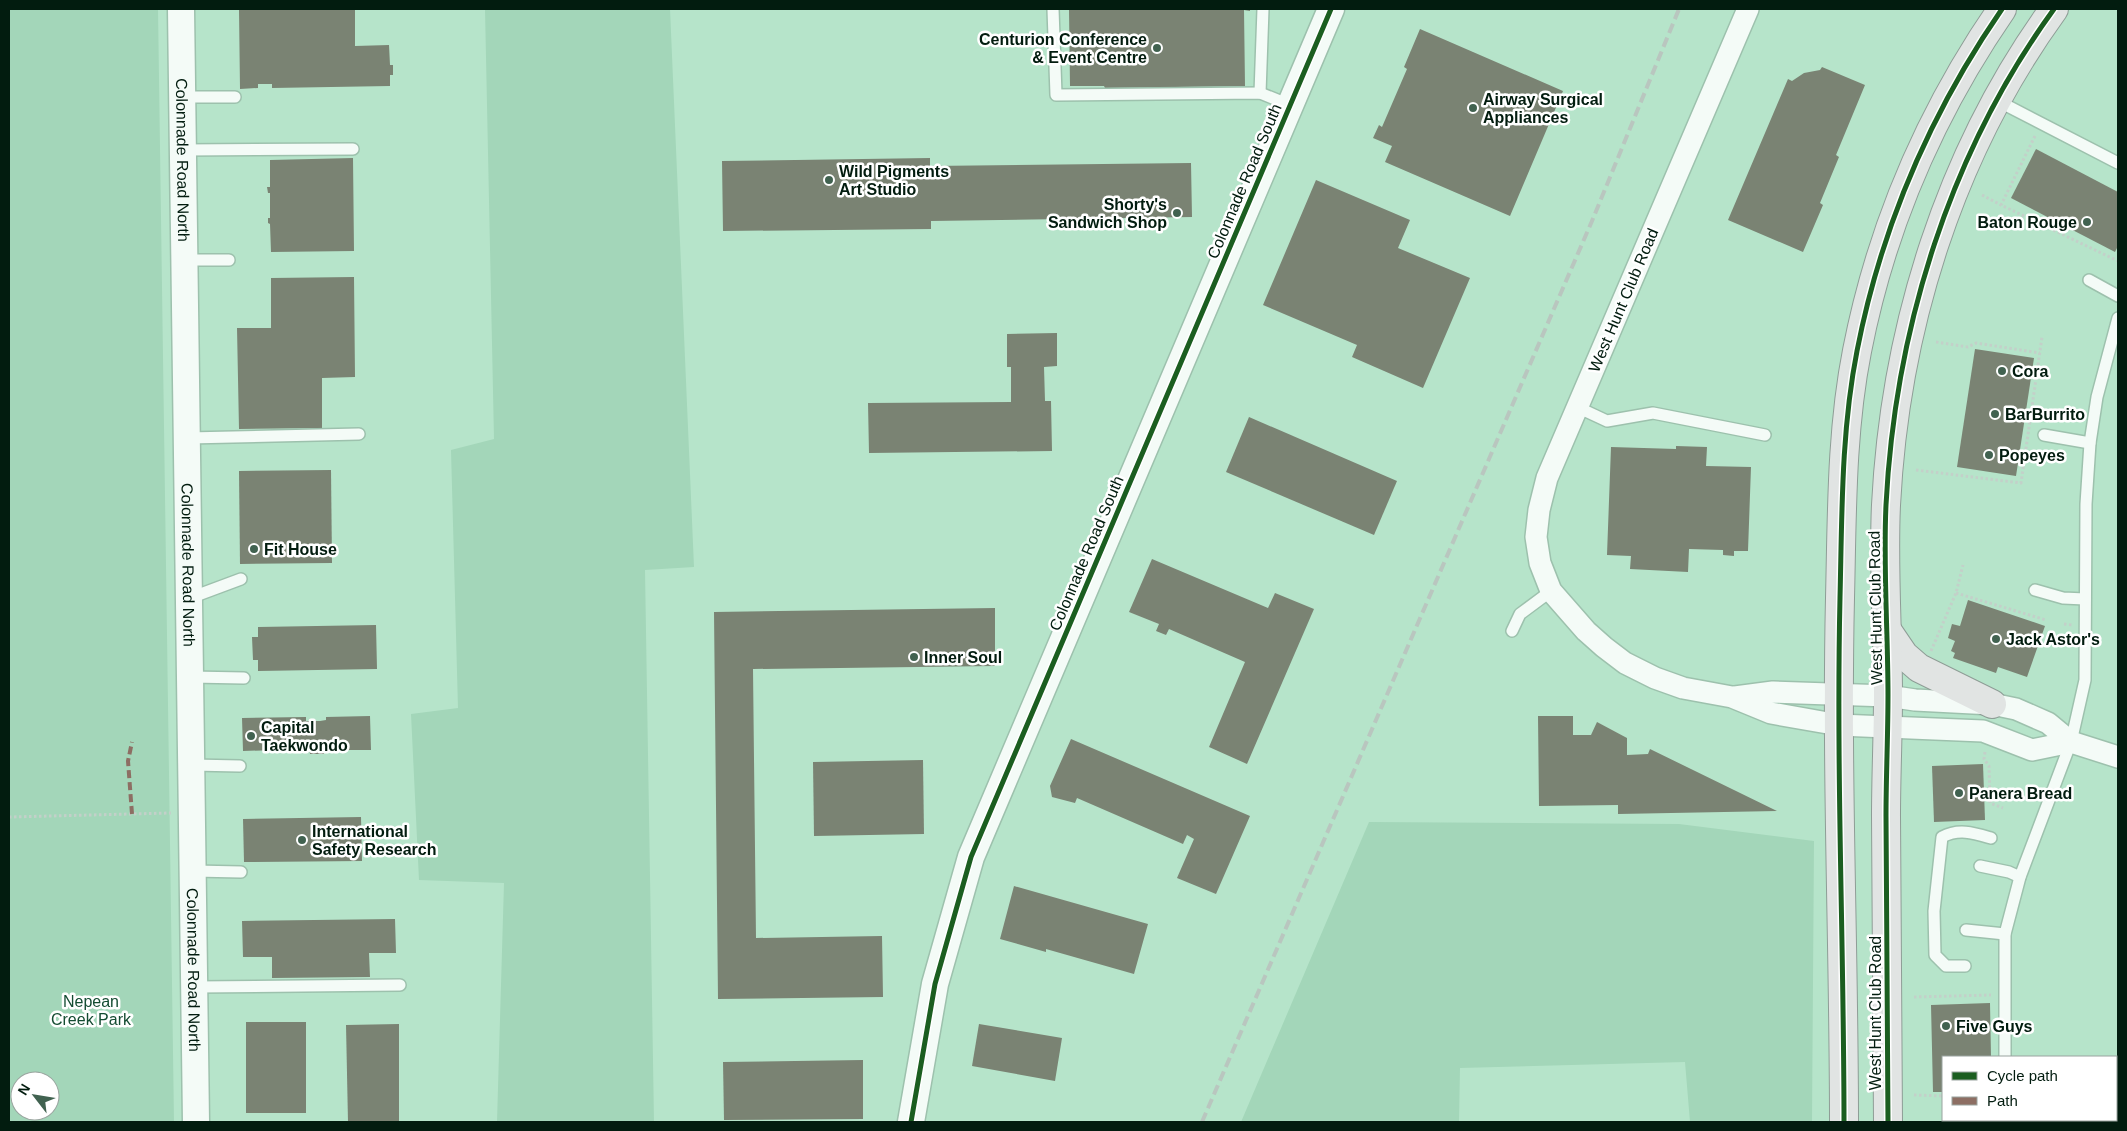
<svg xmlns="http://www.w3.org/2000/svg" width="2127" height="1131" font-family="Helvetica,sans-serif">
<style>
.green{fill:#a3d6b9;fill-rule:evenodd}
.building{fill:#7a8373}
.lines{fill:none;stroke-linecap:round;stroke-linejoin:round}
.service-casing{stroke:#9dc1ad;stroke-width:14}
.minor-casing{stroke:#9dc1ad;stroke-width:24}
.tertiary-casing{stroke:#9dc1ad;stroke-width:29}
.primary-casing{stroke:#8e9d96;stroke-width:30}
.path{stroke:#c3d0c9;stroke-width:3;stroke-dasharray:2.5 2.5;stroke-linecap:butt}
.service{stroke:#f4fbf7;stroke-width:11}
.minor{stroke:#f4fbf7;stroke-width:21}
.tertiary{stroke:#f4fbf7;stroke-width:26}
.primary{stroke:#e1e4e3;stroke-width:28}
.rail{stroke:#b9c6bf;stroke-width:4;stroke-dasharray:10 5;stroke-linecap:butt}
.quiet{stroke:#8d6e63;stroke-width:4;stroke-dasharray:8 4;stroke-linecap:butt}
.cycleway-casing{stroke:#fff;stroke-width:8}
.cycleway{stroke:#1b5e20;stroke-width:5}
.poi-dot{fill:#416250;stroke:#fff;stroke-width:2}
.labels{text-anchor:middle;stroke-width:5;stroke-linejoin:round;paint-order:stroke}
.poi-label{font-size:16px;font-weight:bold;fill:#021c0f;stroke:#fff;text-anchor:start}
.street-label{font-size:16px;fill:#021c0f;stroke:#fff}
.park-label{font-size:16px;fill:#144c32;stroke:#fff}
</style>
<rect width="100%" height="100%" fill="#b6e4ca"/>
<g class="green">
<path d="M9 9H158L174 1122H9ZM20 1081H50V1111H20Z"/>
<path d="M485 9H670L694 567 645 570 654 1122H497L504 883 419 880 411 714 458 708 451 450 494 439Z"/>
<path d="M1369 822 1679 824 1814 841 1812 1122H1690L1685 1062 1460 1068 1459 1122H1241Z"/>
</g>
<g class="building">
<path d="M239 9H355V46L389 45 390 65H393V75H390V86L272 88V84H258V88L240 89Z"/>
<path d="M1069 9H1250V11L1244 10 1245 86 1105 88 1104 86H1070Z"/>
<path d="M1420 29 1563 91 1510 216 1385 162 1392 146 1373 138 1379 125 1382 127 1407 69 1404 67Z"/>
<path d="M1822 67 1865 85 1836 155 1839 157 1820 203 1823 205 1803 252 1728 220 1788 79 1792 81 1804 73 1820 70Z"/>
<path d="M2036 149 2118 192V246L2115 252 2011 198Z"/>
<path d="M353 158 354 251 271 252 270 224 268 223V218H270V193H268L267 187H270V160Z"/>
<path d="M930 158V166L1191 163 1192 217 931 221V229L723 231 722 161Z"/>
<path d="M1316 180 1410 220 1398 248 1470 278 1423 388 1352 357 1357 345 1263 305Z"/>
<path d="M354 277 355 377 322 378V428L239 429 237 328H271V278Z"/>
<path d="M1057 333V366L1044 367 1045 401H1051L1052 451 869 453 868 403 1011 402V367H1007V334Z"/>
<path d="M1975 349 2034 358 2016 476 1957 467Z"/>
<path d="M1249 417 1397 481 1374 535 1226 472Z"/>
<path d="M1676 446 1707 447 1706 466 1751 467 1748 551H1734V556L1723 555V550L1689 549 1688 572 1630 569 1631 556 1607 555 1611 447 1676 449Z"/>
<path d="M331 470 332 563 240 564 239 471Z"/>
<path d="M1152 559 1268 608 1275 593 1314 609 1247 764 1209 747 1245 662 1169 629 1166 635 1156 631 1159 624 1129 612Z"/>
<path d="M1968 600 2045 626 2027 677 1998 667 1996 673 1953 658 1955 653 1951 651 1955 641 1948 638 1952 624 1960 626Z"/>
<path d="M995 608V666L753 669 756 938 882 936 883 997 718 999 714 612Z"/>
<path d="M376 625 377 669 258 671V660H253L252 637H258V627Z"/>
<path d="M370 716 371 750H327V748H324V754H310L309 749 243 751 242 718 306 717V721H320L326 720V717Z"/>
<path d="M1538 716H1573V735H1591L1597 722 1627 738V755L1648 754 1650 749 1777 811 1618 814V805L1539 806Z"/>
<path d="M1071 739 1250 816 1216 894 1177 878 1194 839 1187 835 1183 844 1077 798 1075 803 1052 797 1050 786Z"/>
<path d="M923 760 924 834 814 836 813 762Z"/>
<path d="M1983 764 1985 820 1934 822 1932 766Z"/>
<path d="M361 817 362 861 244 862 243 819Z"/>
<path d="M1014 886 1148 924 1134 974 1046 949V952L1000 939Z"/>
<path d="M395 919 396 953H369L370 977 272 978V957H243L242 921Z"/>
<path d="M1990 1003 1991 1057H1943V1092H1933L1931 1005Z"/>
<rect x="246" y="1022" width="60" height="91"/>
<path d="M399 1024V1122H348L346 1025Z"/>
<path d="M979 1024 1062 1038 1055 1081 972 1066Z"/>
<path d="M863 1060V1119L724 1120 723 1062Z"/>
</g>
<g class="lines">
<defs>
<g id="service">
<path d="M1053 9 1056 95 1260 93 1290 105"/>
<path d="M1260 93 1263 9"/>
<path d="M183 97H235"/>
<path d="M1996 100 2118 163"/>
<path d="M183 150 353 149"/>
<path d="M185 260H229"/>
<path d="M2089 280 2118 296"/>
<path d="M1577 407 1607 421 1653 413 1765 435"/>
<path d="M2044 435 2090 443"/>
<path d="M188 438 359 434"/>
<path d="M2035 590 2063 598 2085 599"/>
<path d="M190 598 241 579"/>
<path d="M1512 631 1520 614 1551 591"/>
<path d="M191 677 244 678"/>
<path d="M192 765 240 766"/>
<path d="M1980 866 2009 872 2020 877"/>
<path d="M194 871 241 872"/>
<path d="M1966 930 2005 934"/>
<path d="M1965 966H1946L1935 955 1934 911 1942 837C1959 828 1974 833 1991 838"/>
<path d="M195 987 400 985"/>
<path d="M2005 1057V934L2020 877 2071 742 2085 680 2086 504 2090 443 2097 397 2118 318"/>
<path d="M2006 1120V1122"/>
</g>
<g id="minor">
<path d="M1748 9 1547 478 1539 510 1536 537 1540 563 1551 591 1586 631 1604 647 1625 663 1655 678 1683 688 1732 697 1771 713 1839 725 1983 731 2032 750 2071 742"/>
<path d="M1735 697 1773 692 1888 696 1915 700 1992 704 2016 709 2048 723 2071 742 2118 757"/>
</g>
<g id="tertiary">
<path id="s1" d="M181 9 196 1122"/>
<path d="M911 1122 935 984 971 857 1331 9"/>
</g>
<g id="primary">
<path d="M1887 630 1904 655 1919 668 1992 704"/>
<path d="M1844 1122C1844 948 1836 773 1840 598 1842 516 1841 432 1857 351 1881 228 1931 112 2002 9"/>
<path d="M1888 1122C1888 1020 1886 918 1886 816 1886 776 1888 736 1888 695 1888 632 1883 568 1886 505 1895 328 1950 152 2054 9"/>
</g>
</defs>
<use href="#service" class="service-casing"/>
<use href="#minor" class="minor-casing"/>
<use href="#tertiary" class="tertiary-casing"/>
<use href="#primary" class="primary-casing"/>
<g class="path">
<path d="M2035 136 2001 205 2118 261"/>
<path d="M1982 195 2001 205"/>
<path d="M1936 342 1968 347 1976 343 2040 353"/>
<path d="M1916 470 2021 483 2042 337"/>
<path d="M1956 593 2046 620"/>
<path d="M2064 624 2072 625"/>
<path d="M1931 651 1956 593 1963 565"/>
<path d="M1985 752 1984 759 1989 766 1990 803 2003 808"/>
<path d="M9 817 171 813"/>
<path d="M1914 997 1991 995"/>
<path d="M1914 1095 1943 1096"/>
</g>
<use href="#service" class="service"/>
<use href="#minor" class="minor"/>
<use href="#tertiary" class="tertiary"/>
<use href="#primary" class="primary"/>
<path class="rail" d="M1202 1122 1592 221 1679 9"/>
<path class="quiet" d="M132 814 128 761 132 742"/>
<defs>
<g id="cycleway">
<path d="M911 1122 935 984 971 857 1331 9"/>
<path d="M1844 1122C1844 948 1836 773 1840 598 1842 516 1841 432 1857 351 1881 228 1931 112 2002 9"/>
<path d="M1888 1122C1888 1020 1886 918 1886 816 1886 776 1888 736 1888 695 1888 632 1883 568 1886 505 1895 328 1950 152 2054 9"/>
</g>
</defs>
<use href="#cycleway" class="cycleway-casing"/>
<use href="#cycleway" class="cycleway"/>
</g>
<g class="poi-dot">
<circle cx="1157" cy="48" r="5"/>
<circle cx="1473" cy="108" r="5"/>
<circle cx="829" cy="180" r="5"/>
<circle cx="1177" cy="213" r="5"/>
<circle cx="2087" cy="222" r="5"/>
<circle cx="2002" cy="371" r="5"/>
<circle cx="1995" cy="414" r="5"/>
<circle cx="1989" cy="455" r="5"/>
<circle cx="254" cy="549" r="5"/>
<circle cx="1996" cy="639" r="5"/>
<circle cx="914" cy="657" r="5"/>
<circle cx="251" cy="736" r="5"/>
<circle cx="1959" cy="793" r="5"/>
<circle cx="302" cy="840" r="5"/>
<circle cx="1946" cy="1026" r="5"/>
</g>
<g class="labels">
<g class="poi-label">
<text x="1147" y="45" text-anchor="end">Centurion Conference<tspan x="1147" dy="18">&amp; Event Centre</tspan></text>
<text x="1483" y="105">Airway Surgical<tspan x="1483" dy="18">Appliances</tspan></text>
<text x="839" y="177">Wild Pigments<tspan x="839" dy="18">Art Studio</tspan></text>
<text x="1167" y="210" text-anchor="end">Shorty's<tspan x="1167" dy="18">Sandwich Shop</tspan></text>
<text x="2077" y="228" text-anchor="end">Baton Rouge</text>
<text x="2012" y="377">Cora</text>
<text x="2005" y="420">BarBurrito</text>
<text x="1999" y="461">Popeyes</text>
<text x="264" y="555">Fit House</text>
<text x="2006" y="645">Jack Astor's</text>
<text x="924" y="663">Inner Soul</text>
<text x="261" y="733">Capital<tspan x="261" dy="18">Taekwondo</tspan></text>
<text x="1969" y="799">Panera Bread</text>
<text x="312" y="837">International<tspan x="312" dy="18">Safety Research</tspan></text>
<text x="1956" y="1032">Five Guys</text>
</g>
<g class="street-label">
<text dy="6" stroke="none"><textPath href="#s1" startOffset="151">Colonnade Road North</textPath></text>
<text transform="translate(1244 181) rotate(-67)" y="6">Colonnade Road South</text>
<text transform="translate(1623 300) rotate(-67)" y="6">West Hunt Club Road</text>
<text transform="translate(1086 553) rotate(-67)" y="6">Colonnade Road South</text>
<text dy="6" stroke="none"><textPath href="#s1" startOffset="556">Colonnade Road North</textPath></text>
<text transform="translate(1875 608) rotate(-91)" y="6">West Hunt Club Road</text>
<text dy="6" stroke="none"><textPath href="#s1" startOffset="961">Colonnade Road North</textPath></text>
<text transform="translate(1875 1013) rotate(-90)" y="6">West Hunt Club Road</text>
</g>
<g class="park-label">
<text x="91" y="1007">Nepean<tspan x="91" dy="18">Creek Park</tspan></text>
</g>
</g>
<rect width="2127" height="1131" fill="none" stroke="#021c0f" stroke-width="20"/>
<rect x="1942" y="1056" width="175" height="65" fill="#ffffff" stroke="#9aa49f"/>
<rect x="1952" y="1072" width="25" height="8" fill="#1b5e20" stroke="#9aa49f"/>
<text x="1987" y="1081" font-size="15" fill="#021c0f">Cycle path</text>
<rect x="1952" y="1097" width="25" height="8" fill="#8d6e63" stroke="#9aa49f"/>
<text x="1987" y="1106" font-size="15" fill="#021c0f">Path</text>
<g transform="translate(35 1096) rotate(301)"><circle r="24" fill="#ffffff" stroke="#9aa49f"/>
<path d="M0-4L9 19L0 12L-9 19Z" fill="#416250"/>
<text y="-8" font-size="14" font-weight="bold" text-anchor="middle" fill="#021c0f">N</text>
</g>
</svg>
